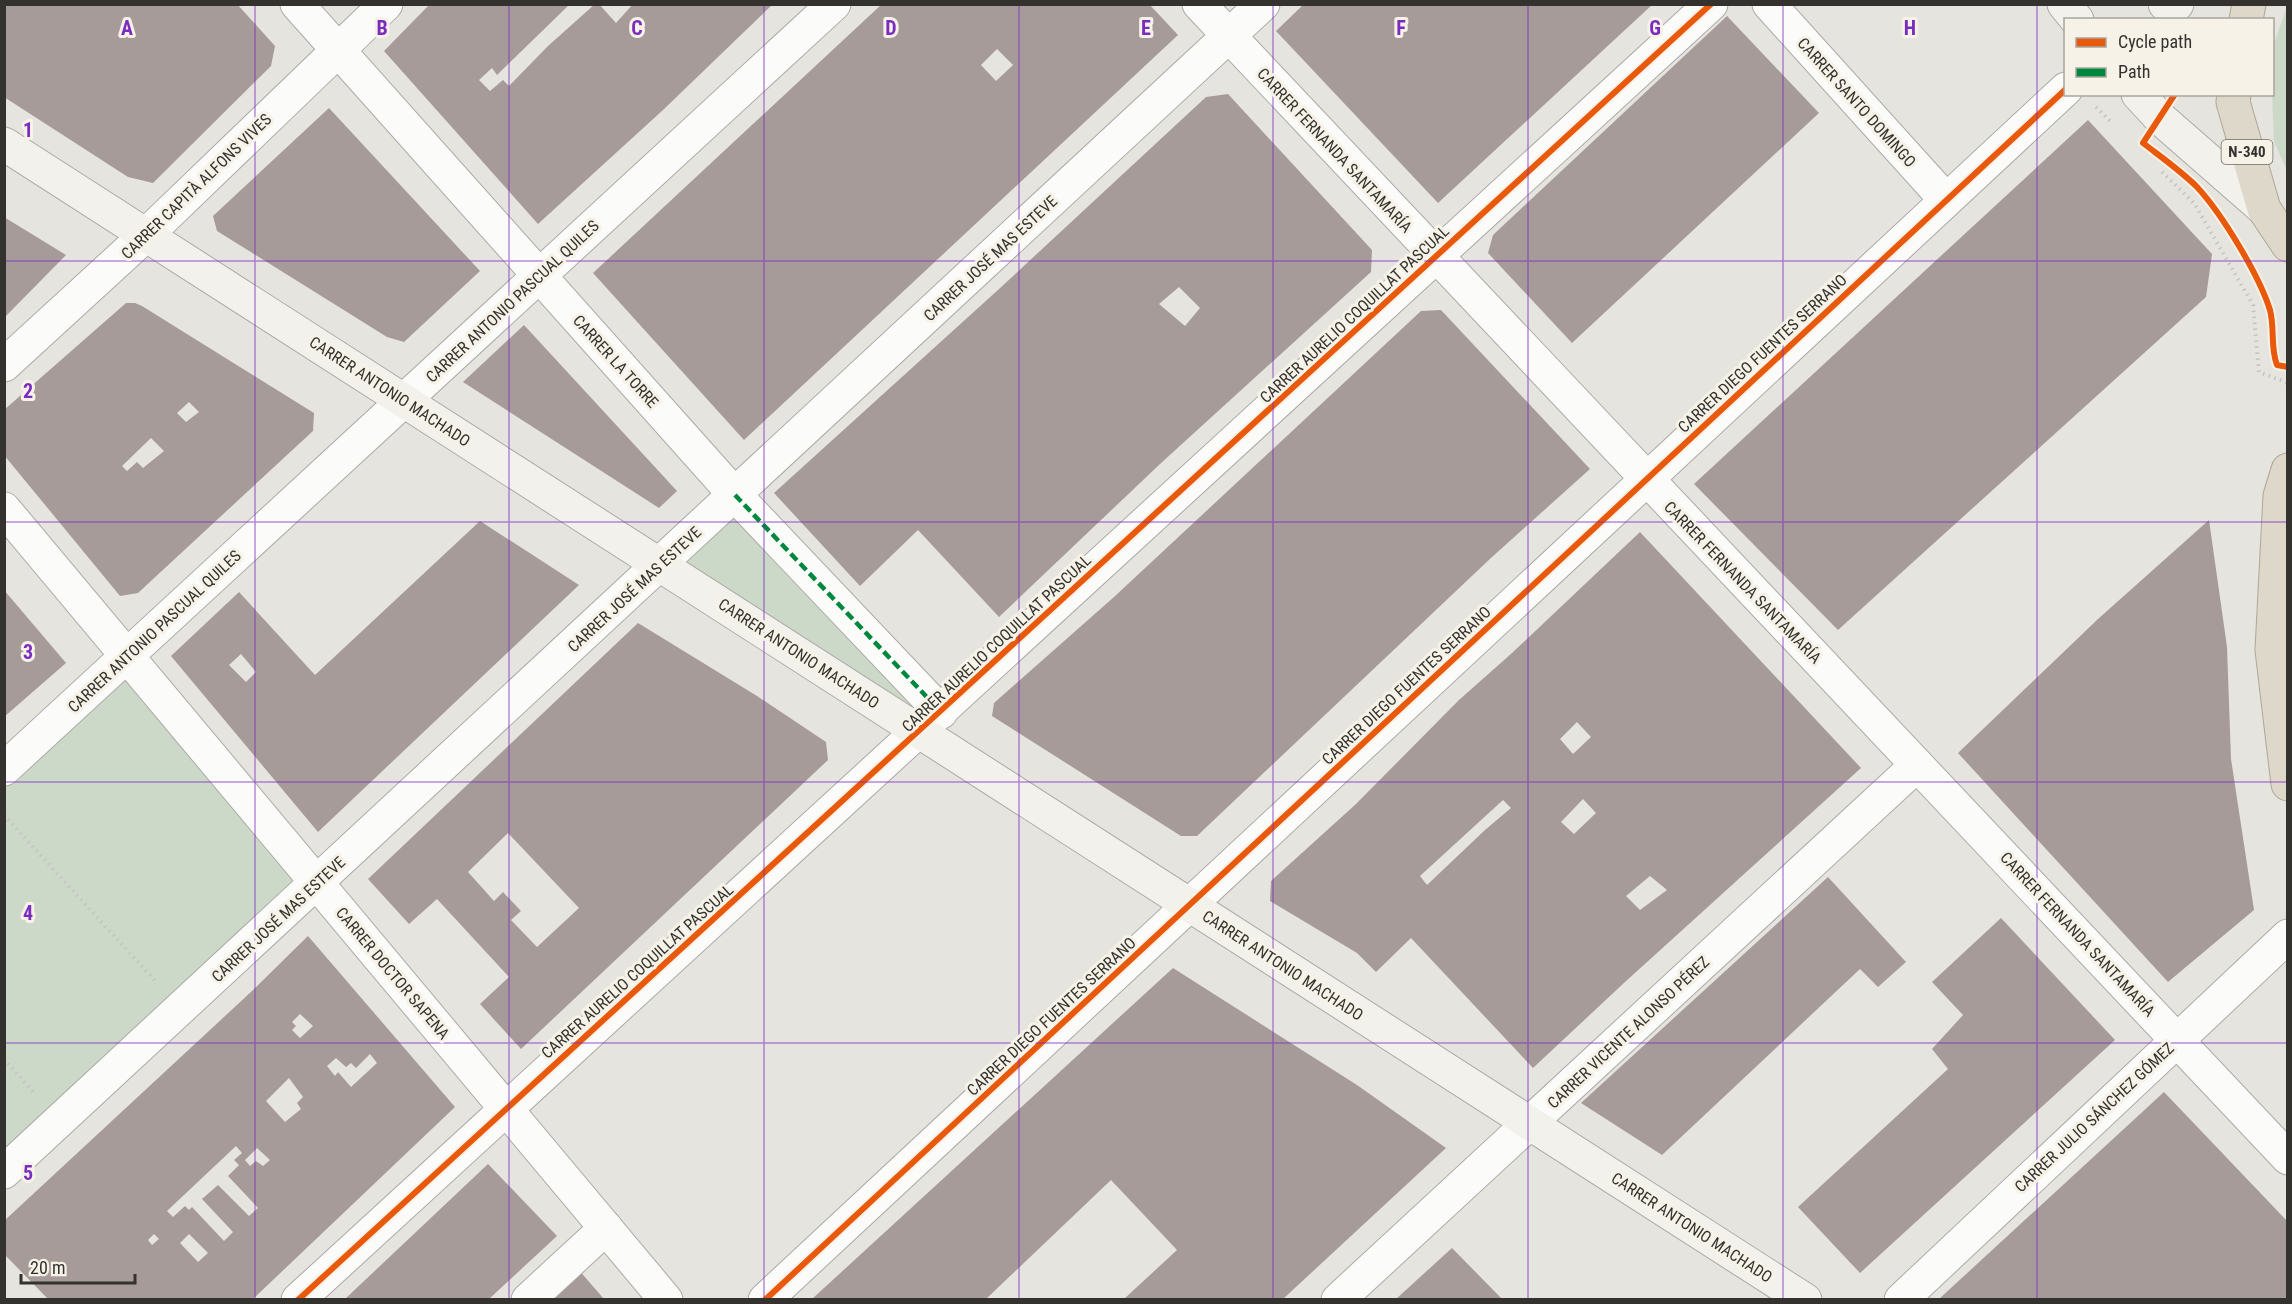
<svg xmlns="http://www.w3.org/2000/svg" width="2292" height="1304" font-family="'Roboto Condensed',sans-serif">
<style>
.green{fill:#ccd9c8}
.building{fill:#a69b98;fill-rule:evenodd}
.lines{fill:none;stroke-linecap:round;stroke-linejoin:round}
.street-casing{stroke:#acaaa6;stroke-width:35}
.secondary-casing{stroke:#acaaa6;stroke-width:35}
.highway-casing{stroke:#ada796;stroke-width:35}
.path{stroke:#c4c4c2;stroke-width:4;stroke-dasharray:1.5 4.5;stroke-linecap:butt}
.street{stroke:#fbfbfa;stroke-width:33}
.secondary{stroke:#f3f1ec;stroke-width:33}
.highway{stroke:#ded8ca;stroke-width:33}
.quiet{stroke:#00873e;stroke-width:4.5;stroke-dasharray:9 4.5;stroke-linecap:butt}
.cycleway-casing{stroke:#f6f2e8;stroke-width:10}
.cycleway{stroke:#e8590c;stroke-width:6}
.grid{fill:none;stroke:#7b2cbf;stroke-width:1.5;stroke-opacity:0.55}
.labels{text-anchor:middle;stroke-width:6;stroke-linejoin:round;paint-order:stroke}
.shield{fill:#f6f2e8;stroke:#6e6c66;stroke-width:1.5}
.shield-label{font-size:15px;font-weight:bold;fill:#33322e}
.street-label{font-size:16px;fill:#33322e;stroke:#f6f2e8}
.grid-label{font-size:20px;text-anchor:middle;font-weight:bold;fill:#7b2cbf;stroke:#f6f2e8;stroke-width:6;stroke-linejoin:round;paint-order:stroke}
</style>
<rect width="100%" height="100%" fill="#e6e4de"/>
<g class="green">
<path d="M2287 7V170L2274 142 2272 95 2273 46Z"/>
<path d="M734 506 918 709 673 564Z"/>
<path d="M127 656 317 883 5 1172V769Z"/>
</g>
<g class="building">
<path d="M4 4H237L275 46 271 66 153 183 128 177 4 97Z"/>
<path d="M430 4H570L497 75 492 68 479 80 490 91 503 80 509 86 548 46 595 4H599L616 23 633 4H773L663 110 538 224 384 51Z"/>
<path d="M882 4H1149L1178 35 744 440 593 273ZM997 49 1013 65 996 81 981 65Z"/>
<path d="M1304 4H1653L1438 203 1276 31Z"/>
<path d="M1727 16 1819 113 1572 343 1488 253 1493 235Z"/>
<path d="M1228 94 1372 250 1371 272 1160 464 999 617 918 530 860 586 774 493 999 289 1206 97ZM1179 287 1200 308 1185 326 1159 304Z"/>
<path d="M329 108 480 271 404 342 387 337 217 231 213 216Z"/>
<path d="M2088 120 2212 254 2206 297 1838 630 1694 484Z"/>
<path d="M4 217 66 255 4 318Z"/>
<path d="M126 303H135L142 306 314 413 313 431 138 593 120 596 4 455V410ZM189 402 199 412 186 422 177 413ZM151 438 164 451 143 468 137 462 127 471 122 466Z"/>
<path d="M1441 310 1590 469 1492 557 1197 836H1181L992 716 994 703 1114 597 1421 311Z"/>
<path d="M524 325 677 491 659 508 463 382Z"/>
<path d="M2209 520 2227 647 2231 759 2254 910 2168 982 1958 753 2098 619Z"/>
<path d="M480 521 579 585 318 832 171 656 239 592 315 675ZM241 654 256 672 246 682 229 665Z"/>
<path d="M1640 532 1861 768 1625 982 1533 1068 1411 938 1376 972 1357 953 1270 901 1271 881 1356 804 1459 700 1512 653ZM1577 722 1591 737 1573 754 1560 739ZM1583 799 1596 813 1574 834 1561 822ZM1503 800 1511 808 1485 830 1427 885 1420 876ZM1650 876 1667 890 1640 910 1626 896Z"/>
<path d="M4 590 66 663 4 717Z"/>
<path d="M638 623 757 696 826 742 828 760 521 1049 480 1004 509 977 437 899 409 924 368 879ZM508 833 579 908 537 947 511 920 521 911 503 892 494 901 468 872Z"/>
<path d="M1828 877 1906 962 1878 987 1860 969 1662 1155 1581 1103Z"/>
<path d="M2001 918 2115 1040 1860 1273 1798 1207 1948 1069 1932 1049 1963 1015 1932 982Z"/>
<path d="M308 936 455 1107 253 1299H48L4 1254V1221L252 991ZM300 1014 313 1026 300 1038 292 1030 296 1026 292 1022ZM370 1054 377 1063 351 1087 338 1072 335 1076 327 1066 336 1058 346 1067 351 1063 356 1068ZM289 1078 303 1097 297 1103 301 1109 285 1122 266 1101ZM236 1146 242 1153 234 1160 239 1165 228 1176 258 1208 249 1216 218 1185 202 1199 233 1232 224 1241 192 1207 189 1210 185 1206 173 1217 167 1211ZM257 1148 270 1160 263 1166 256 1161 250 1166 245 1160ZM154 1234 159 1239 152 1245 148 1240ZM189 1234 208 1253 198 1262 180 1243Z"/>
<path d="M1173 968 1357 1085 1446 1148 1283 1299H1124L1177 1250 1111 1180 986 1299H812Z"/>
<path d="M2164 1092 2288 1222V1299H1939Z"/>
<path d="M488 1164 557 1236 489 1299H345Z"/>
<path d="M1452 1248 1502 1299H1396Z"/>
<path d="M578 1269 604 1299H546Z"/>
</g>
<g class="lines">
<defs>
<g id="street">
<path d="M297 4 735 495 941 712"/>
<path d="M1199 4 2288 1158"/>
<path d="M1769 4 1946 200"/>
<path d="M4 365 146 235 386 4"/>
<path d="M4 509 666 1300"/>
<path d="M4 769 834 4"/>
<path d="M4 1172 1263 4"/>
<path d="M298 1300 1711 4"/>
<path d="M528 1300 606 1228"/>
<path d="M765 1300 2066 89"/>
<path d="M1338 1300 1917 765"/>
<path d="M1901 1300 2288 936"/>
</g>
<g id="secondary">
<path d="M2064 4 2077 20"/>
<path d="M2165 4H2177"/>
<path d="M2138 94 2161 119 2264 209"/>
<path d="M4 144 1805 1300"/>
</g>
<g id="highway">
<path d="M2246 20 2249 4"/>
<path d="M2234 94 2233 102 2264 209 2288 245"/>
<path d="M2288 470 2280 496 2272 650 2288 784"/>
</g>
</defs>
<use href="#street" class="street-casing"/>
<use href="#secondary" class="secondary-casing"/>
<use href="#highway" class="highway-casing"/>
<g class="path">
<path d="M2096 107 2110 121"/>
<path d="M2162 172 2194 203 2253 305 2259 372 2288 383"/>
<path d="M4 815 157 983"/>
<path d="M4 1059 35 1094"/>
</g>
<use href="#street" class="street"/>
<use href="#secondary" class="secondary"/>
<use href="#highway" class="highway"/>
<path class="quiet" d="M735 495 941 712"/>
<defs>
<g id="cycleway">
<path d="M2175 94 2143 143C2161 157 2181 171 2197 187 2222 214 2259 275 2270 310 2275 329 2270 347 2277 365L2288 367"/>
<path d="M298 1300 1711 4"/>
<path d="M765 1300 2066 89"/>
</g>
</defs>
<use href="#cycleway" class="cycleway-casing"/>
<use href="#cycleway" class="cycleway"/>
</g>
<path class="grid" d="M255 4V1300M509 4V1300M764 4V1300M1019 4V1300M1273 4V1300M1528 4V1300M1783 4V1300M2037 4V1300M4 261H2288M4 522H2288M4 782H2288M4 1043H2288"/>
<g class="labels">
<rect class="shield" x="2221.5" y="140" width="51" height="24" rx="4.5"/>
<g class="shield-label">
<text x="2247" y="157">N-340</text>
</g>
<g class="street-label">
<text transform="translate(1857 102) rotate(48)" y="6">CARRER SANTO DOMINGO</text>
<text transform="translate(1335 150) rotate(47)" y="6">CARRER FERNANDA SANTAMARÍA</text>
<text transform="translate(196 186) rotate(-44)" y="6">CARRER CAPITÀ ALFONS VIVES</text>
<text transform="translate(990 258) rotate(-43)" y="6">CARRER JOSÉ MAS ESTEVE</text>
<text transform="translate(512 301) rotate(-43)" y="6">CARRER ANTONIO PASCUAL QUILES</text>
<text transform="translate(1354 314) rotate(-43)" y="6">CARRER AURELIO COQUILLAT PASCUAL</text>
<text transform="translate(1762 353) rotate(-43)" y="6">CARRER DIEGO FUENTES SERRANO</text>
<text transform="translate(616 361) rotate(48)" y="6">CARRER LA TORRE</text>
<text transform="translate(390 391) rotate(33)" y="6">CARRER ANTONIO MACHADO</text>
<text transform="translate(1743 582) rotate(46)" y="6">CARRER FERNANDA SANTAMARÍA</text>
<text transform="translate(634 589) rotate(-43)" y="6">CARRER JOSÉ MAS ESTEVE</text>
<text transform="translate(154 631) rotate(-43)" y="6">CARRER ANTONIO PASCUAL QUILES</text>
<text transform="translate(996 643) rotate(-43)" y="6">CARRER AURELIO COQUILLAT PASCUAL</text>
<text transform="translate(799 653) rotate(33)" y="6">CARRER ANTONIO MACHADO</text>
<text transform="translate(1406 685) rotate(-43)" y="6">CARRER DIEGO FUENTES SERRANO</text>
<text transform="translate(278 919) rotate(-43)" y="6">CARRER JOSÉ MAS ESTEVE</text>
<text transform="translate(2078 934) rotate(47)" y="6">CARRER FERNANDA SANTAMARÍA</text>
<text transform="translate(1283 965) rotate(33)" y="6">CARRER ANTONIO MACHADO</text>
<text transform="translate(637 971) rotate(-42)" y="6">CARRER AURELIO COQUILLAT PASCUAL</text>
<text transform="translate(393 973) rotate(50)" y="6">CARRER DOCTOR SAPENA</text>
<text transform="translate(1051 1016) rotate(-43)" y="6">CARRER DIEGO FUENTES SERRANO</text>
<text transform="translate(1628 1032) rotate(-43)" y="6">CARRER VICENTE ALONSO PÉREZ</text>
<text transform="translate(2094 1117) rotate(-43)" y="6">CARRER JULIO SÁNCHEZ GÓMEZ</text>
<text transform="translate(1692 1227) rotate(33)" y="6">CARRER ANTONIO MACHADO</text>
</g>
</g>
<g class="grid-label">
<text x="127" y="35">A</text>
<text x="382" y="35">B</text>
<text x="637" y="35">C</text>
<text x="891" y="35">D</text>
<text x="1146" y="35">E</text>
<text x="1401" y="35">F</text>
<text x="1655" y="35">G</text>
<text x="1910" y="35">H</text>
<text x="28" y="137">1</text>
<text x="28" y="398">2</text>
<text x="28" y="659">3</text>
<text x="28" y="920">4</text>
<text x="28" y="1180">5</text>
</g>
<rect width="2292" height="1304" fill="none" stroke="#33322e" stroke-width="12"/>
<rect x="2064" y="18" width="210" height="78" fill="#f6f2e8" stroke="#a8a59e" stroke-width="1.5"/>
<rect x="2076" y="38" width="30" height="9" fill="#e8590c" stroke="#a8a59e" stroke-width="1.5"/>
<text x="2118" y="48" font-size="18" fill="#33322e">Cycle path</text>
<rect x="2076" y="68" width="30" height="9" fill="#00873e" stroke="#a8a59e" stroke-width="1.5"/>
<text x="2118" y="78" font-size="18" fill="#33322e">Path</text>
<path d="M21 1274v9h114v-9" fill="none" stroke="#33322e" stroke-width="3"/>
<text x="30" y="1274" font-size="18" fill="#33322e" stroke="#f6f2e8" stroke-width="4.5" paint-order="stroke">20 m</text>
</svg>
